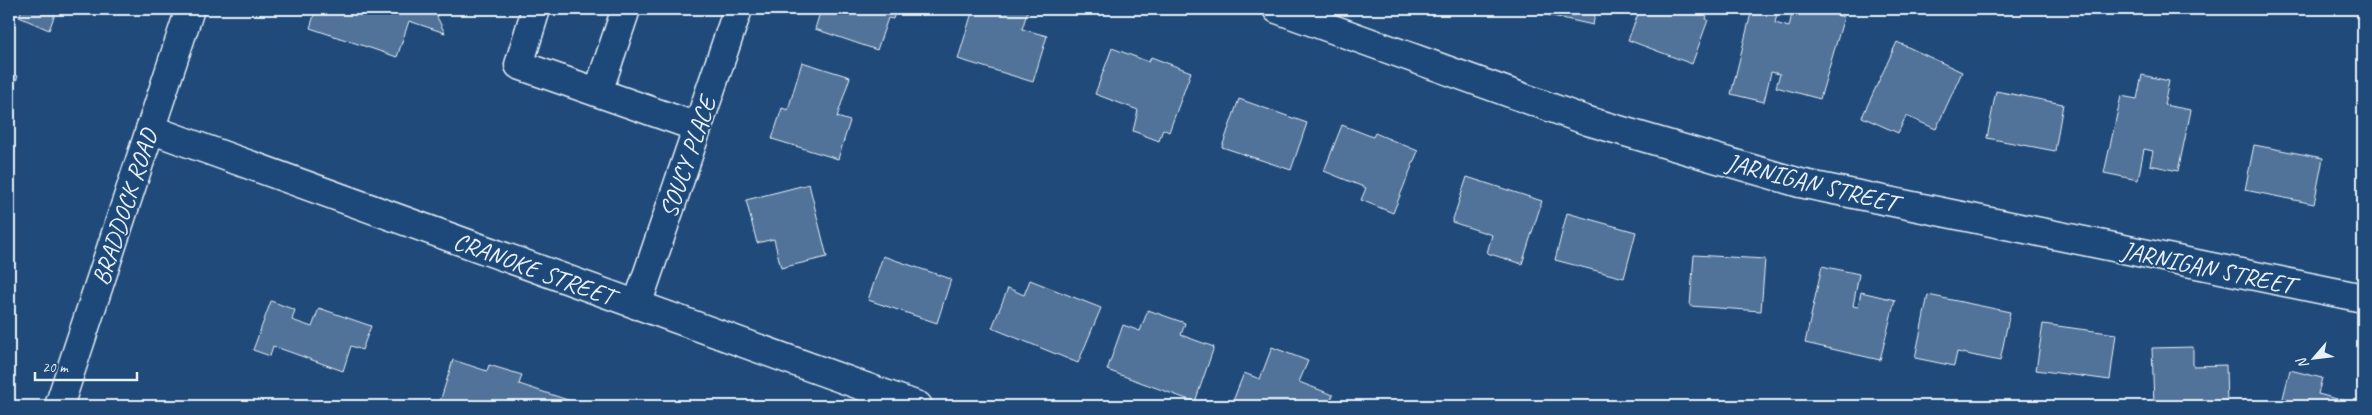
<svg xmlns="http://www.w3.org/2000/svg" width="2372" height="415" font-family="Caveat,sans-serif">
<style>
.building{fill:#517399;stroke:#e8f1f8}
.lines{fill:none;stroke-linecap:round;stroke-linejoin:round}
.minor-casing{stroke:#e8f1f8;stroke-width:31}
.major-casing{stroke:#e8f1f8;stroke-width:31}
.minor{stroke:#1f4a7a;stroke-width:28}
.major{stroke:#1f4a7a;stroke-width:28}
.labels{text-anchor:middle;stroke-width:4;stroke-linejoin:round;paint-order:stroke}
.street-label{font-size:25px;fill:#e8f1f8;stroke:#1f4a7a}
</style>
<rect width="100%" height="100%" fill="#1f4a7a"/>
<filter id="ink" filterUnits="userSpaceOnUse"><feTurbulence type="fractalNoise" baseFrequency=".02" numOctaves="2"/><feDisplacementMap in="SourceGraphic" scale="10" xChannelSelector="R" yChannelSelector="G"/><feConvolveMatrix kernelMatrix="1 2 1 2 8 2 1 2 1" color-interpolation-filters="sRGB"/></filter>
<g filter="url(#ink)">
<g class="building">
<path d="M22 9H57L49 30 19 17Z"/>
<path d="M316 9H439L437 17 445 33 409 21 397 57 310 28Z"/>
<path d="M821 9H896L893 19 888 18 877 50 815 29Z"/>
<path d="M973 9 1028 10 1022 29 1047 36 1033 82 958 59Z"/>
<path d="M1521 9H1596L1593 25Z"/>
<path d="M1640 9H1709L1706 19 1708 20 1692 64 1628 40Z"/>
<path d="M1752 9H1778L1775 23 1789 27 1793 9H1812L1844 17 1820 99 1776 87 1780 74 1771 72 1764 102 1731 94Z"/>
<path d="M1897 42 1962 72 1936 129 1906 116 1898 133 1862 117Z"/>
<path d="M1112 48 1149 62 1151 57 1191 72 1169 132 1163 129 1159 141 1133 131 1138 110 1095 94Z"/>
<path d="M802 62 850 77 837 117 850 121 838 159 772 139 782 108 788 110Z"/>
<path d="M9 73 18 76 9 100Z"/>
<path d="M2142 75 2169 81 2164 105 2191 110 2178 171 2150 165 2153 151 2144 149 2138 180 2104 173 2121 96 2137 99Z"/>
<path d="M1996 91 2063 104 2055 151 1987 138Z"/>
<path d="M1239 99 1307 123 1291 170 1222 147Z"/>
<path d="M1342 125 1373 137 1375 133 1418 151 1393 213 1361 200 1366 188 1324 171Z"/>
<path d="M2254 145 2323 158 2314 204 2245 190Z"/>
<path d="M1467 177 1542 201 1522 264 1487 253 1492 235 1452 222Z"/>
<path d="M809 184 827 257 781 268 774 239 757 243 746 200Z"/>
<path d="M1567 213 1636 232 1624 278 1555 260Z"/>
<path d="M1694 255 1765 259 1761 311 1690 306Z"/>
<path d="M883 256 951 279 937 323 868 300Z"/>
<path d="M1822 266 1859 274 1853 306 1858 307 1861 292 1895 300 1880 360 1805 343Z"/>
<path d="M1030 280 1101 308 1078 363 992 328 1008 288 1024 295Z"/>
<path d="M1928 295 2010 312 2000 361 1957 352 1954 366 1915 358Z"/>
<path d="M271 301 295 310 292 320 312 327 319 308 371 326 362 350 351 346 343 371 273 346 270 356 253 350Z"/>
<path d="M1148 310 1185 323 1181 335 1214 347 1195 402 1107 370 1123 325 1140 331Z"/>
<path d="M2043 324 2116 334 2110 380 2036 370Z"/>
<path d="M1272 347 1308 361 1299 382 1333 395 1328 406H1231L1244 373 1260 379Z"/>
<path d="M2193 347V366L2226 365 2227 406H2154L2152 348Z"/>
<path d="M453 360 487 371 489 365 522 375 519 384 574 402 573 406 439 405Z"/>
<path d="M2290 370 2322 378 2318 394 2356 404 2355 406H2281Z"/>
</g>
<g class="lines">
<defs>
<g id="minor">
<path d="M536 9 519 65 697 127"/>
<path d="M1277 9 1588 121 1800 183 2363 298"/>
<path d="M598 92 626 9"/>
<path d="M150 129 918 406"/>
<path d="M637 305 738 9"/>
</g>
<path id="major" d="M59 406 190 9"/>
</defs>
<use href="#minor" class="minor-casing"/>
<use href="#major" class="major-casing"/>
<use href="#minor" class="minor"/>
<use href="#major" class="major"/>
</g>
</g>
<g class="labels">
<g class="street-label">
<text transform="translate(687 157) rotate(-71)" y="9">SOUCY PLACE</text>
<text transform="translate(1812 182) rotate(14)" y="9">JARNIGAN STREET</text>
<text transform="translate(124 207) rotate(-72)" y="9">BRADDOCK ROAD</text>
<text transform="translate(2208 267) rotate(12)" y="9">JARNIGAN STREET</text>
<text transform="translate(534 268) rotate(20)" y="9">CRANOKE STREET</text>
</g>
</g>
<rect width="2372" height="415" fill="none" stroke="#1f4a7a" stroke-width="30"/>
<rect x="15" y="15" width="2342" height="385" fill="none" stroke="#e8f1f8" stroke-width="2" filter="url(#ink)"/>
<g transform="translate(2314 358) rotate(242)" stroke="#1f4a7a" stroke-width="4" paint-order="stroke">
<path d="M0-4L9 19L0 12L-9 19Z" fill="#e8f1f8"/>
<text y="-8" font-size="14" font-weight="bold" text-anchor="middle" fill="#e8f1f8">N</text>
</g>
<path d="M35 372v8h102v-8" fill="none" stroke="#e8f1f8" stroke-width="2.5"/>
<text x="42" y="372" font-size="15" fill="#e8f1f8" stroke="#1f4a7a" stroke-width="4" paint-order="stroke">20 m</text>
</svg>
